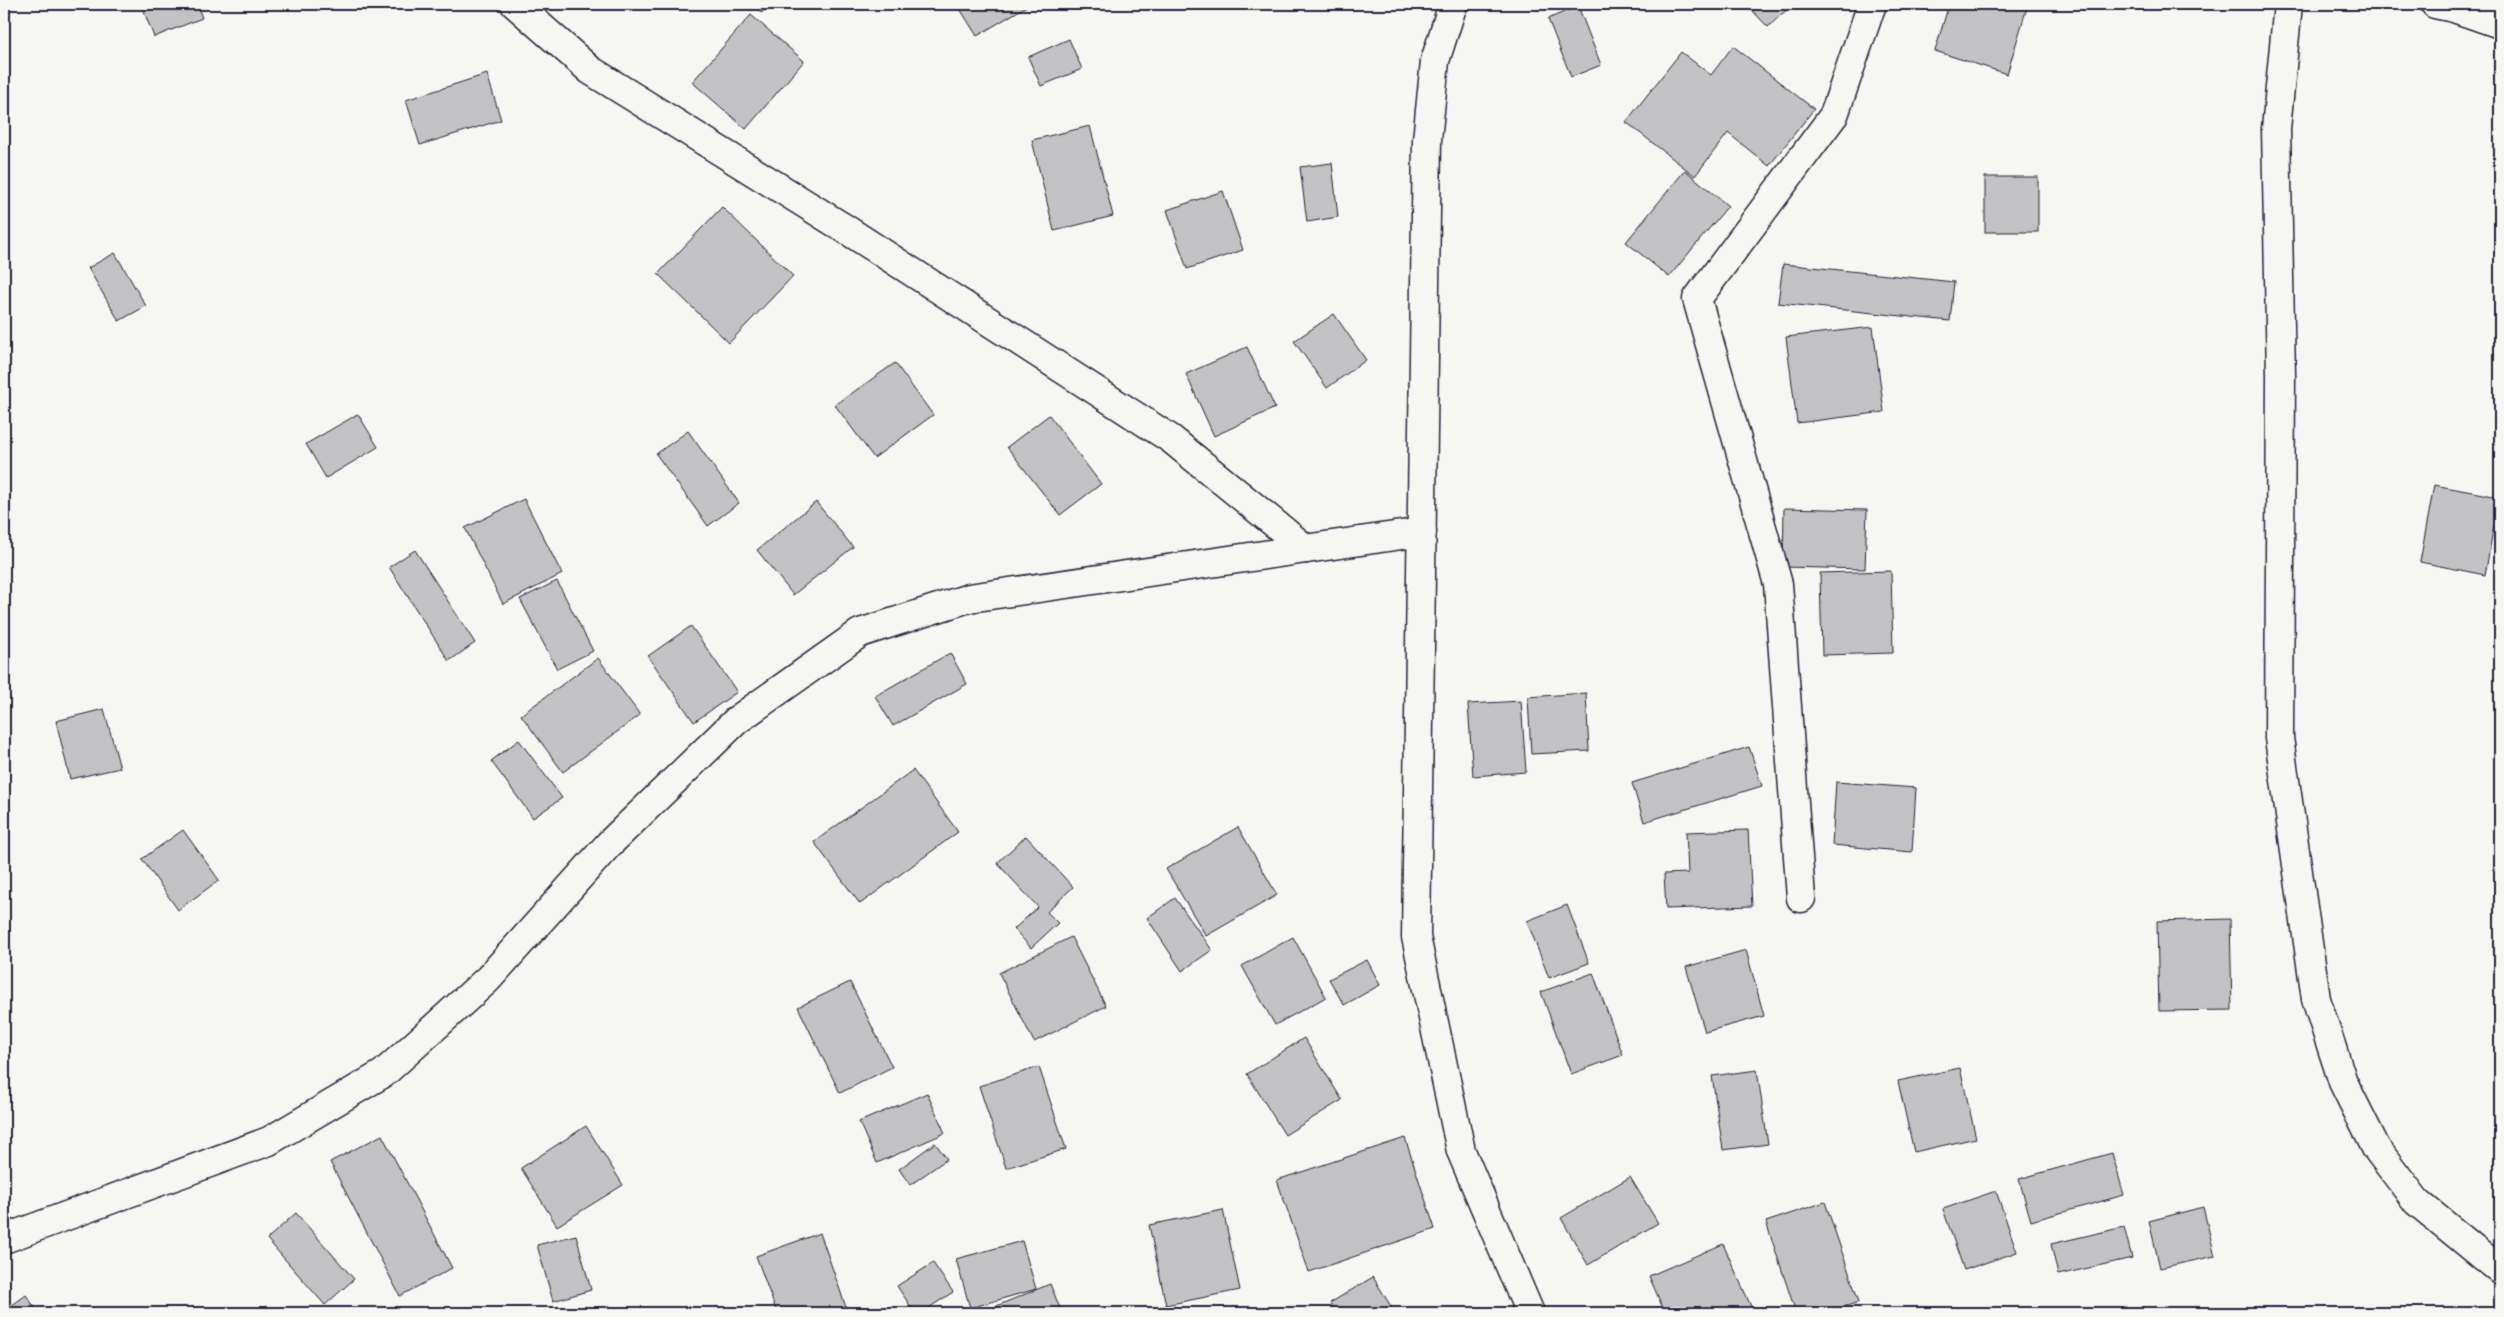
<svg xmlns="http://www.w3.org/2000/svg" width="2504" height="1317" font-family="Pangolin,sans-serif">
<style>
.building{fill:#c2c2c4;stroke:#22223b}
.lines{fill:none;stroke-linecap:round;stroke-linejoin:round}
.minor-casing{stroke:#22223b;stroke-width:31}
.minor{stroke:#f6f6f2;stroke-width:28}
</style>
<rect width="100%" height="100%" fill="#f6f6f2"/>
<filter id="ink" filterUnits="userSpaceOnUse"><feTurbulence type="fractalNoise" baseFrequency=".02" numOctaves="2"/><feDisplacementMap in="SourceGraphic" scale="10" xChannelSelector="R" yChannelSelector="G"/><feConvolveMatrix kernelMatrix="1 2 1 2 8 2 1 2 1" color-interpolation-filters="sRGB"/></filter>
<g filter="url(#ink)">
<g class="building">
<path d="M141 4H197L202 18 154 37Z"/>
<path d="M754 4H773L761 13Z"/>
<path d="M957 4H1030L977 36Z"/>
<path d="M1746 4H1793L1768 27Z"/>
<path d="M1949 4H2028L2007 74 1935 51Z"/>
<path d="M1578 6 1601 65 1571 77 1548 19Z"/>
<path d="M751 15 804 61 746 129 692 82Z"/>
<path d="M1069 39 1082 69 1041 86 1028 57Z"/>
<path d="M1733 46 1814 109 1769 166 1728 133 1695 176 1626 122 1681 52 1711 75Z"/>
<path d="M487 74 501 120 420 145 406 100Z"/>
<path d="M1090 126 1113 216 1054 231 1032 140Z"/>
<path d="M1332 163 1338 217 1307 222 1300 167Z"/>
<path d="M1685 170 1728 206 1669 277 1626 242Z"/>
<rect x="1985" y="177" width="53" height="55"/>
<path d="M1223 191 1243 250 1187 269 1167 210Z"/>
<path d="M722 207 793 276 729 343 658 274Z"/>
<path d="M115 253 146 306 119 321 88 268Z"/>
<path d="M1783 264 1954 282 1950 321 1778 303Z"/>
<path d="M1334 314 1366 360 1327 388 1294 341Z"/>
<path d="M1873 327 1884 412 1797 423 1786 337Z"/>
<path d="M1247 347 1275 408 1214 436 1186 374Z"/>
<path d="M895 363 933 415 874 458 835 405Z"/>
<path d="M358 414 378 447 326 478 306 444Z"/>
<path d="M1049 415 1101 484 1060 515 1007 447Z"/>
<path d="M688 431 739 503 708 526 656 454Z"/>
<path d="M2434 485 2499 497 2485 575 2420 562Z"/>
<path d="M524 499 562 574 503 604 465 528Z"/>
<path d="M816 502 853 547 793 595 757 550Z"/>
<path d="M1784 508 1867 510 1865 569 1783 567Z"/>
<path d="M415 550 475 643 449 661 389 567Z"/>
<path d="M1891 571 1893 653 1822 655 1820 573Z"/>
<path d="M557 581 593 651 557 669 520 599Z"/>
<path d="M691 626 737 692 694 722 648 656Z"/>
<path d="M950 653 967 684 893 726 875 696Z"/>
<path d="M598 658 640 715 563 772 521 715Z"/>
<path d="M1586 693 1589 751 1531 754 1528 697Z"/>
<path d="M1521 701 1526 772 1473 776 1468 704Z"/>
<path d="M104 709 120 768 70 779 56 721Z"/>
<path d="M519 740 562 798 533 818 491 761Z"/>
<path d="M1749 747 1762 786 1644 822 1632 783Z"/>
<path d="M913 770 958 832 860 904 814 842Z"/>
<path d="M1836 782 1916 788 1912 852 1832 845Z"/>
<path d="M1238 827 1277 895 1206 936 1166 869Z"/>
<path d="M183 830 219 880 178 910 142 859Z"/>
<path d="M1748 830 1752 906 1666 909 1664 874 1688 873 1686 832Z"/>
<path d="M1026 836 1073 887 1047 912 1058 923 1031 948 1014 929 1038 907 997 863Z"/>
<path d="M1175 898 1212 950 1182 971 1147 918Z"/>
<path d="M1567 905 1589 963 1549 978 1527 921Z"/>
<path d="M2230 919 2232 1010 2159 1011 2157 921Z"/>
<path d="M1071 937 1106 1006 1034 1042 999 973Z"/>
<path d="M1293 937 1326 997 1275 1025 1242 966Z"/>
<path d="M1746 950 1764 1016 1705 1032 1686 967Z"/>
<path d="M1367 960 1380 985 1344 1005 1329 979Z"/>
<path d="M1593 973 1623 1055 1571 1074 1541 992Z"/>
<path d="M850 982 892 1067 840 1093 798 1007Z"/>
<path d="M1304 1038 1342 1100 1285 1135 1247 1074Z"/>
<path d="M1039 1067 1066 1149 1006 1168 979 1086Z"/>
<path d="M1960 1068 1976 1138 1914 1152 1898 1081Z"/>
<path d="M1757 1070 1768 1144 1723 1150 1712 1076Z"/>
<path d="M927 1093 945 1133 877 1163 859 1122Z"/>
<path d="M586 1126 623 1185 557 1226 521 1168Z"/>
<path d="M382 1135 452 1268 400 1296 330 1162Z"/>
<path d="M1405 1138 1435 1229 1309 1272 1277 1180Z"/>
<path d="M935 1143 947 1159 910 1185 899 1169Z"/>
<path d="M2112 1153 2124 1195 2031 1221 2019 1179Z"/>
<path d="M1630 1177 1658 1223 1588 1265 1561 1218Z"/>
<path d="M1996 1191 2017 1252 1964 1270 1943 1209Z"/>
<path d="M1825 1202 1859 1302 1826 1313H1796L1766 1222Z"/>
<path d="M2203 1207 2215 1256 2160 1268 2149 1221Z"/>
<path d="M1223 1210 1240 1290 1166 1305 1149 1225Z"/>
<path d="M296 1213 354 1279 325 1305 267 1239Z"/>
<path d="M2124 1227 2132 1258 2058 1275 2051 1244Z"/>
<path d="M820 1233 848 1313H777L756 1256Z"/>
<path d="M576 1235 591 1290 553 1301 537 1245Z"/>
<path d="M1022 1241 1036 1289 970 1308 956 1259Z"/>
<path d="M1723 1244 1754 1313H1665L1649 1276Z"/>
<path d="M933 1263 953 1292 921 1313H915L897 1286Z"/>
<path d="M1373 1277 1395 1313H1337L1330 1303Z"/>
<path d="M1050 1284 1062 1313H996L994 1307Z"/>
<path d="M26 1295 39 1313H4V1311Z"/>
</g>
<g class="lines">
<defs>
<g id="minor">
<path d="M515 4 590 70 844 228 1171 439 1306 549"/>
<path d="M1453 4 1435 61 1427 140 1416 937 1461 1151 1530 1313"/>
<path d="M2288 4 2276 129 2281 375 2279 738 2316 999 2343 1082 2376 1148 2417 1202 2500 1270"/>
<path d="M2435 4 2454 8 2500 24"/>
<path d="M1801 898 1778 584 1697 299 1834 115 1872 4"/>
<path d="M4 1239 269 1141 384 1073 488 979 609 844 737 720 860 633 969 598 1422 532"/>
</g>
</defs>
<use href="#minor" class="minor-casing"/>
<use href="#minor" class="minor"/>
</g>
</g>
<rect width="2504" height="1317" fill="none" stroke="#f6f6f2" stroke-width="20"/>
<rect x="10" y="10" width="2484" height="1297" fill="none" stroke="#22223b" stroke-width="2" filter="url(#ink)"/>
</svg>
